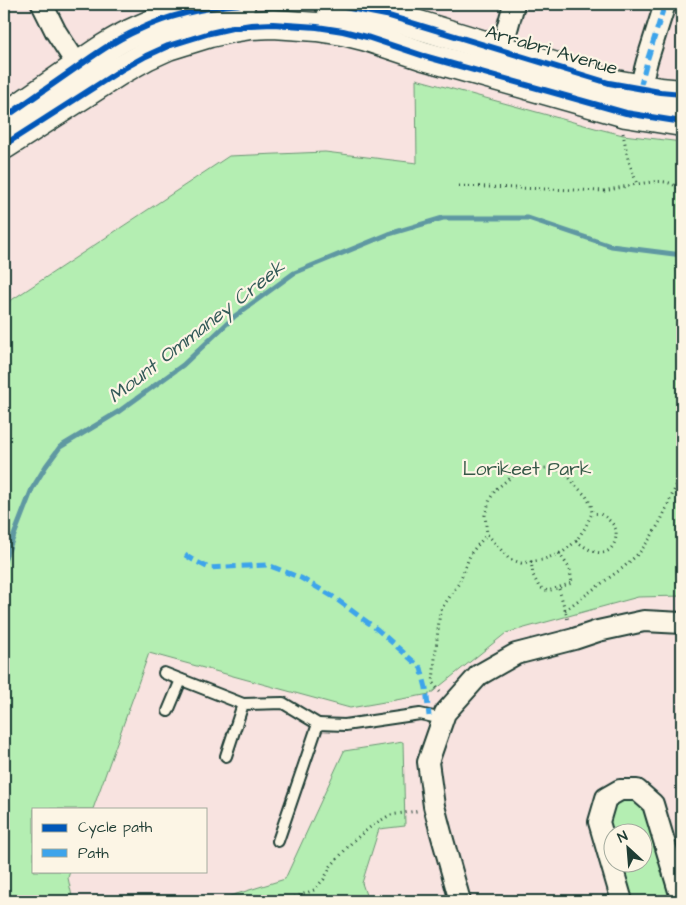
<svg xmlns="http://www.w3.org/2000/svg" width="686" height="905" font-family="'Architects Daughter',sans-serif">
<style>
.green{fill:#b4eeb2;stroke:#6a9673}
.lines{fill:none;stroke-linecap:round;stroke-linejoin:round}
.stream{stroke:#5f98a2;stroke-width:5}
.lane-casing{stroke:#1f3d34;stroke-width:14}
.street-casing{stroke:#1f3d34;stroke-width:24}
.secondary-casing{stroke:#1f3d34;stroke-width:31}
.path{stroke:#1f3d34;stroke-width:3;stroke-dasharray:1 4;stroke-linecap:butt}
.lane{stroke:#fcf5e5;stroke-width:10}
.street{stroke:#fcf5e5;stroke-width:20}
.secondary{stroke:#fcf5e5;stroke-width:28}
.quiet{stroke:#3da4eb;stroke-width:5;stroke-dasharray:10 5;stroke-linecap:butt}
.cycleway-casing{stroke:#fcf5e5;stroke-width:9}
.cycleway{stroke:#0057b8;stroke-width:6}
.labels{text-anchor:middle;stroke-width:4.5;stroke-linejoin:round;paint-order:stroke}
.street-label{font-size:19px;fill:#1f3d34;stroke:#fcf5e5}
.park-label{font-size:19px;fill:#355847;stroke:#fcf5e5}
.water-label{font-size:20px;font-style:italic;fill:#345b59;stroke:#fcf5e5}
</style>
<rect width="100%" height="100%" fill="#f8e3e0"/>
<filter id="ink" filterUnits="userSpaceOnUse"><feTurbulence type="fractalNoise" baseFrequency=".02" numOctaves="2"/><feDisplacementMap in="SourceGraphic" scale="10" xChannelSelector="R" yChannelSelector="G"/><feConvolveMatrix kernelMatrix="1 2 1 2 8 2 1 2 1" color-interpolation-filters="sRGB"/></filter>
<g filter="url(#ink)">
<g class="green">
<path d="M416 79 595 128 623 135 682 142V596L638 597 506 633 430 694 350 708 149 653 93 809H34V871H70L68 878 73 901H4V305L229 156 325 152 417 163Z"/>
<path d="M403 742 405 826 379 829 362 883 368 901H214L285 879 344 751Z"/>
<path d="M628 798 635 799 647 810 673 901H629L618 863 644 862V832H614L613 846 607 813 617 801Z"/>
</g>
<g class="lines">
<path class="stream" d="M4 561 32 489 46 466 60 447 118 412 183 365 235 316 294 273 389 234 443 218H528L611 246 682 255"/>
<defs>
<g id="lane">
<path d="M164 673 243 704"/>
<path d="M168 711 181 680"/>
<path d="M226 756 243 704 283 703 318 724"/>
<path d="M278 841 318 724 345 725 420 714 443 719"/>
</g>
<g id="street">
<path d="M42 4 56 32 86 78"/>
<path d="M498 62 514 4"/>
<path d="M640 88 647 61 665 4"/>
<path d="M460 901 441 833 434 806 428 762 443 719 445 713 479 675 516 654 574 639 598 631 644 621 682 623"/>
<path d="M622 901 599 822 606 798 620 790H637L653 804 682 901"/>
</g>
<g id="secondary">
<path d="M329 4 386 15 609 83 660 92 682 94"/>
<path d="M4 118C27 102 50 86 73 70 94 55 115 40 138 30 169 15 207 7 241 4"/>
<path d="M4 145 121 70 146 56 168 46 210 33 232 28 251 25 273 24 317 27 343 31 367 37 424 56 626 113 682 122"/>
</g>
</defs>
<use href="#lane" class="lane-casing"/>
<use href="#street" class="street-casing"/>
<use href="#secondary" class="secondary-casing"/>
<g class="path">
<path d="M623 133 628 159 637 184C654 182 675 176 682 196"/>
<path d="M459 186 604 191 637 184"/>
<path d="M548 468 565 472 576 486 586 496 591 505 592 513 585 528 576 541 563 552 542 560 521 563 509 559 487 534 485 515 490 499 496 489 521 469Z"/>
<path d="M576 541C583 546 593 553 602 553 612 552 617 541 616 531 615 524 606 517 600 514 597 513 594 514 592 513"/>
<path d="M531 561 533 575 539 587 548 591 572 583 570 569 559 553"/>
<path d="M559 589 568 620"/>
<path d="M565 610 624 567 640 552 651 537 661 520 682 473"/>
<path d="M440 692 433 683 435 658 440 611 459 583 471 553 487 534"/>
<path d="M285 901 314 890 324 879 331 866 353 841 373 825 390 815 417 811"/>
</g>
<use href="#lane" class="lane"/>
<use href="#street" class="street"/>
<use href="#secondary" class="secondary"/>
<g class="quiet">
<path d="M640 88 647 61 665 4"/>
<path d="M185 555 193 560 209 568 268 565 301 578 332 596 378 630 421 668 426 688 429 716"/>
</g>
<defs>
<g id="cycleway">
<path d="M329 4 386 15 609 83 660 92 682 94"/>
<path d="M4 118C27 102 50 86 73 70 94 55 115 40 138 30 169 15 207 7 241 4"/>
<path d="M4 145 121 70 146 56 168 46 210 33 232 28 251 25 273 24 317 27 343 31 367 37 424 56 626 113 682 122"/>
</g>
</defs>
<use href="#cycleway" class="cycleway-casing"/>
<use href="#cycleway" class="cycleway"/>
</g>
</g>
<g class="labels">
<g class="street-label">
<text transform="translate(552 49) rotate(16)" y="7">Arrabri Avenue</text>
</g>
<g class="park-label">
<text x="527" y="475">Lorikeet Park</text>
</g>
<g class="water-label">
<text transform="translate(196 331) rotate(-38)" y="7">Mount Ommaney Creek</text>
</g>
</g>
<rect width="686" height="905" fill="none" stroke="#fcf5e5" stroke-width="20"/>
<rect x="10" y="10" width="666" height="885" fill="none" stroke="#1f3d34" stroke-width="2" filter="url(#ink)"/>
<rect x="32" y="808" width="175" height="65" fill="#fcf5e5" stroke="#a4ab9e"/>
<rect x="42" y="824" width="25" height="8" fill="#0057b8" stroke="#a4ab9e"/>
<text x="78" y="832" font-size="15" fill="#1f3d34">Cycle path</text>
<rect x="42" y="849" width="25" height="8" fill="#3da4eb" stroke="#a4ab9e"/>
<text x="78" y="858" font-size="15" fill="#1f3d34">Path</text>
<g transform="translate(628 848) rotate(334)"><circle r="24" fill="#fcf5e5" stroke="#a4ab9e"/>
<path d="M0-4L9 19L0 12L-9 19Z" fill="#1f3d34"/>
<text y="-8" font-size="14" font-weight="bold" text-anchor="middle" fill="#1f3d34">N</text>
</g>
</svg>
